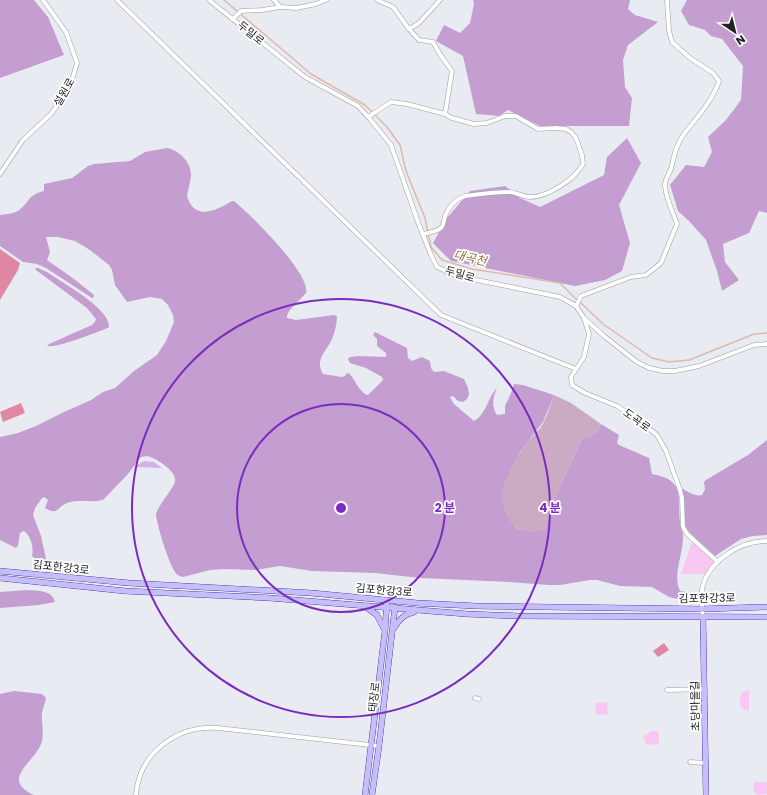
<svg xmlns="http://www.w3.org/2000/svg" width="767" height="795" font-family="Poppins,'Noto Sans KR',sans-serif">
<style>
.grass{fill:#d2b0eb}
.forest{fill:#c59ed1}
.cemetery{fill:#cbaac3}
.park{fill:#fac7f2}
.pitch{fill:#e088a3}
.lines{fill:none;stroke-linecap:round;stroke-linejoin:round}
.stream{stroke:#dfb9aa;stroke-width:1.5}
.street-casing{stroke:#9c9c9c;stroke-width:5}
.secondary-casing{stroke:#1b057c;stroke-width:6}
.street{stroke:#fff;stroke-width:4}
.secondary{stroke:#c6befa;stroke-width:5.5}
.ring{fill:none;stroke:#7b2cbf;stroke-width:2}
.labels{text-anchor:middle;stroke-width:3.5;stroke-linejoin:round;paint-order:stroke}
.street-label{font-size:11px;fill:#222;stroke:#fff}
.water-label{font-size:12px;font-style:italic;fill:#926f41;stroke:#fff}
.centre{fill:#7b2cbf;stroke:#fff;stroke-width:2}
.ring-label{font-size:12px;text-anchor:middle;font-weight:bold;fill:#7b2cbf;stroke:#fff;stroke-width:3.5;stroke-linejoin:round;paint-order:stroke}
</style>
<rect width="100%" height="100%" fill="#e8ebf2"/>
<path class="grass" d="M144 461 154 462 162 468 137 467V465Z"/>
<g class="forest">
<path d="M0 0H34L48 17 64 55 0 78Z"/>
<path d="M473 0H630L628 9 635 15 658 22 628 45 623 60 625 87 632 98 629 126H540L508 110 499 116 476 114 463 56 436 41 444 25 460 33 470 23 474 4Z"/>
<path d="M687 0H767V213L759 211 749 233 723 244 725 262 739 280 722 291 717 271 706 240 689 221 678 211 670 185 686 165 704 167 712 152 708 137 726 120 741 100 743 66 722 39 711 36 705 30 689 25 681 11Z"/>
<path d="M627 138 641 163 619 205 630 243 622 271 605 280 575 286 451 261 433 243 447 218 470 191 505 186 520 198 540 207 604 175 607 157Z"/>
<path d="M167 148C180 150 192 164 191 176 190 183 188 190 187 196 194 221 216 211 232 201H234C250 214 311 274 306 293L289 311 287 316V318L296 320 334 315 337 316C337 323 335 332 332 339 327 351 314 359 323 374L342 377 345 376 346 374 349 373C355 380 359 391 367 395L369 394 383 380 382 377 366 368 350 363 348 359 350 357 359 356 386 357V353L377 346V339L373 335 375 332 407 348 408 358 412 361 422 357 430 361 431 368 434 372 444 371 464 379 468 388 469 395 467 399 463 402 458 401 453 396 450 397 454 404 474 421C486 415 488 397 497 388 493 397 491 406 497 415L505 414V406L512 391 514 384 523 385 554 395 543 422 521 451 511 469 502 498 508 517 516 528 520 530H545L552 504 580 443 584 437 596 433 601 424 619 435 617 443 619 445 649 458 652 474C686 480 677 497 680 523 680 527 683 531 683 535 684 553 672 574 680 591L691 593 690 599H678L669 597 652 587 620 586 597 580H590L560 585H549L509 582 420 578 375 573 312 571 280 566 255 570 224 569 210 570 183 577C179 576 177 575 175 572 168 561 157 526 156 514 158 505 177 485 175 479 174 474 171 471 168 468 162 463 155 458 147 456L141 457 127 475 103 500C92 503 79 499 67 503 57 507 58 516 45 508L48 500 44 497 42 498 35 508 33 515 41 536 48 568 46 569 32 556C34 548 31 536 24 531L20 533 18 546 16 548 0 540V437L18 433 36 426 64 412 91 400 103 392 115 388 134 371 157 355 166 341 174 322 173 315 168 305 162 299 150 297 127 302 115 285 112 270 109 265 90 250 75 241 58 237H46L50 252 47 260 74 279 94 295 93 298H92L46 268 37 264 23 262 0 246V215C5 214 11 214 16 212 29 205 26 195 44 191V184L72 178 88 166 94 164 130 161 145 152Z"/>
<path d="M35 268H38L47 272C61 282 111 309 109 327L103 330C91 334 58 348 47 346L49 344 92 325 95 322 96 319 87 308 36 270Z"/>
<path d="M767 440V535L753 536 741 539 715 556 690 533 685 526 681 488C687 491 695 497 702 495L705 489 704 482 706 480 748 455Z"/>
<path d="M28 590C39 591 52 590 55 602L39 605 0 608V592Z"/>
<path d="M14 691 42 694 46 698C45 703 43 708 42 713 41 723 45 734 41 744 33 764 0 779 34 795H0V694Z"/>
</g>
<path class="cemetery" d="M554 395 571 403 601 424 596 433 587 439 584 437 580 443 552 504 545 530C535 533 520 533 513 525 506 517 501 503 502 493 503 481 519 453 527 443 531 438 536 433 541 427 547 417 550 406 554 395Z"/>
<g class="park">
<path d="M692 542 714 561V563L706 574H681Z"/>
<path d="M749 689V712L742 708 739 701 742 693Z"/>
<path d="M607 702 608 714 596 715 595 703Z"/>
<path d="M652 731H658L659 733V744L647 745 643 737Z"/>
<path d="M755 782H767V794L758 795C753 792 752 787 755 782Z"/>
</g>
<g class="pitch">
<path d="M0 249 20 263 18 270 0 300Z"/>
<path d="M21 403 25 413 3 422 0 412Z"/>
<path d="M664 643 669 650 658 657 653 651Z"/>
</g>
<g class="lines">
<g class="stream">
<path d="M224 0 311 74 365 105 387 127 400 145 406 171 425 218 431 247 442 260 472 269 560 283 577 300"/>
<path d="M580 302 603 324 652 358 669 362 689 360 754 334 767 333"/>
</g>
<defs>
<g id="street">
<path d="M117 0 441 315 576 369"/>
<path d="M209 0 305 77 358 106 370 119 391 145 418 222 431 255 437 267 457 276 560 297 576 306 584 318 604 336 637 362 649 368 663 371H675L699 366 754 345 767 344"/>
<path d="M274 0 280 7"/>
<path d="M377 0 393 7 409 29 419 23 440 0"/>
<path d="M233 19 241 11 262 10 280 7 296 8 316 4 326 0"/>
<path d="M409 29 419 40 433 42 441 56 452 71 445 114"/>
<path d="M368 117 391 102 407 104 445 114 452 118 474 124 487 123 505 116H516L538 129 556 128 566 129 571 132 576 138 582 155 583 164C575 179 548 197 530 197 522 197 516 192 509 192 494 192 479 194 465 196 456 199 449 206 445 216 444 220 444 225 441 228 436 232 428 233 422 234"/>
<path d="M0 174 23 140 51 114 65 94 73 77 77 63 66 32 43 0"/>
<path d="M576 306 581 296 631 277 646 275 661 263 677 224C673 212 666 199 665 186 664 181 669 174 671 169 674 157 676 144 684 134 697 117 712 102 719 81L713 73 690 58 672 42 669 31 667 0"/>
<path d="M584 318 589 334 584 357 571 377 572 385 585 393 617 406 641 422 657 435 666 451 680 490 682 498 683 527 687 534 718 562"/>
<path d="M703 617C702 608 701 598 702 589 708 561 740 541 767 541"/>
<path d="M667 690 705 689"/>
<path d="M475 698 479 699"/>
<path d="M690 762 706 763"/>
<path d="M136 795C139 753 177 725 218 728L379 746"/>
</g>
<g id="secondary">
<path d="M0 571 129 583 311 593 417 603 476 606 703 609 767 607"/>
<path d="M0 578 125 591 270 598 467 614 518 616 767 617"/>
<path d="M366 607 377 615 384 629"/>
<path d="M703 617 706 795"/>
<path d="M394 628C399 620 404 614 414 612"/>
<path d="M365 795 385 631 387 600"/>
<path d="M372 795 379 746 395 607"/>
</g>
</defs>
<use href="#street" class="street-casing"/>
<use href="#secondary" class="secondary-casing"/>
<use href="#street" class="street"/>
<use href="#secondary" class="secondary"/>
</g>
<g class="ring">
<circle cx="341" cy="508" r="104"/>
<circle cx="341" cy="508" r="209"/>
</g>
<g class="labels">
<g class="street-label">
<text transform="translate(251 33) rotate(39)" y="4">두밀로</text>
<text transform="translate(64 92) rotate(-60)" y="4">설원로</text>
<text transform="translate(460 274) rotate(17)" y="4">두밀로</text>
<text transform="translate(637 420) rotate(36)" y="4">도곡로</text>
<text transform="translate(61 567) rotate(6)" y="4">김포한강3로</text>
<text transform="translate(384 590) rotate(5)" y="4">김포한강3로</text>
<text transform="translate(707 598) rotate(-1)" y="4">김포한강3로</text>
<text transform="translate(374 697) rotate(-83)" y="4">태장로</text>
<text transform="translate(695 706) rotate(-91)" y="4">초당마을길</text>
</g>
<g class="water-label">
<text transform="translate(470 258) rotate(13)" y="4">대곡천</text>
</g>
</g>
<circle cx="341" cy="508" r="6" class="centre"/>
<g class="ring-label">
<text x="445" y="512">2 분</text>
<text x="550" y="512">4 분</text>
</g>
<g transform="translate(735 32) rotate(145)" stroke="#ffffff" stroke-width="3" paint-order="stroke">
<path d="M0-3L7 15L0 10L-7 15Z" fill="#222222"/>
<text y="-6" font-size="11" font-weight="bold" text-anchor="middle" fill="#222222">N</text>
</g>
</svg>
